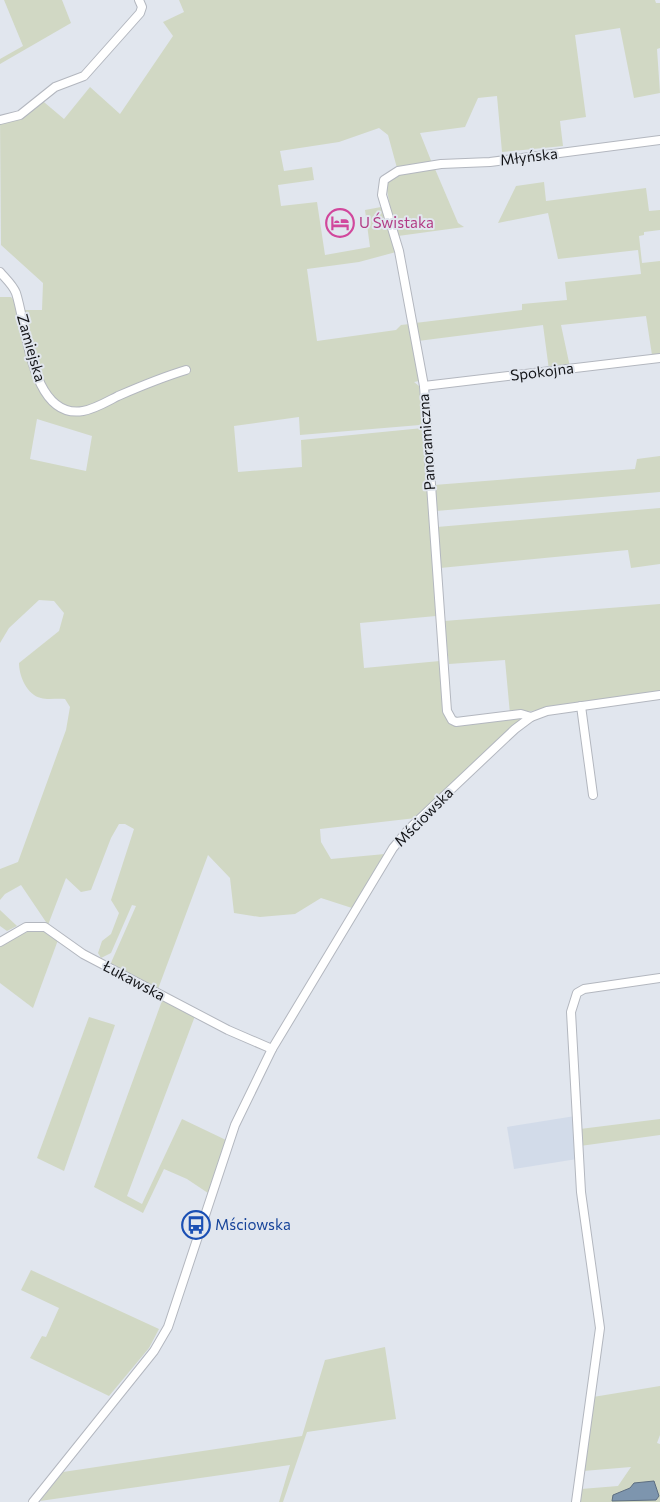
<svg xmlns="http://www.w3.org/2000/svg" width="660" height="1502" font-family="Commissioner,sans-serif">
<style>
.built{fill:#d2dbe9}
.green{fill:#d1d8c4;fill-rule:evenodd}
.water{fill:#7d95ae;stroke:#5d6e81}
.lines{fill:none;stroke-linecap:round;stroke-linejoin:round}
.minor-casing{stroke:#b3b7bf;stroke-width:10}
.minor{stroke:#fff;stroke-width:8}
.labels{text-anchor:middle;stroke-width:4;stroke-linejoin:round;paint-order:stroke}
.street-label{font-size:15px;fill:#131417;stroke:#e1e6ee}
.hotel-label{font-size:15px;fill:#b23c85;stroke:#e1e6ee;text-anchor:start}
.transit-label{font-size:15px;fill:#164399;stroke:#e1e6ee;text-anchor:start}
</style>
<rect width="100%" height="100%" fill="#e1e6ee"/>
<path class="built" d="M575 1116 577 1159 514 1169 507 1127Z"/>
<g class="green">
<path d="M4 0H62L71 23 0 64V59L23 46Z"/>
<path d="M179 0H655L656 3H660V48L657 49 660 93 634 98 620 28 575 35 586 117 560 121 563 146 502 152 497 96 478 98 465 127 420 133 432 163 397 168 388 135 379 128 339 142 280 151 284 171 312 167 314 180 278 185 281 206 317 202 325 255 370 247 365 210 381 207 396 252 359 262 307 269 317 341 396 330 401 325 410 324 419 381 414 382 419 386 423 420 420 425 300 435 299 417 234 426 238 472 302 467 301 440 423 428 436 616 360 623 364 668 440 661 439 666 450 725 514 717 521 720 416 818 320 829 321 842 331 859 385 854 352 908 321 898 295 914 260 917 234 913 230 878 208 855 158 989 110 965 136 906 132 905 111 953 101 958 98 953 102 941 111 934 119 913 111 900 134 829 125 824H119L111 838 91 890 81 892 66 878 48 925 21 885 5 894 0 900V869L18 862 66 730 70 707 65 699C57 698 48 700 41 698 27 695 19 676 19 663L59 631 64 613 54 601 39 600 9 628 0 643V297H11L23 310H42L43 283 1 245 0 118 25 110 38 97 64 119 90 87 120 114 173 36 163 22 184 12ZM37 419 92 436 86 471 30 459Z"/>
<path d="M435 169 458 223 464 227 398 236 392 219 386 184 394 176Z"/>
<path d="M544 182 546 201 646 188 649 211 660 210V230L644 232V235L639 236 642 263 660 261V354L652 355 646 316 561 325 570 367 549 370 543 325 418 341 415 323 522 310V304L567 300 565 282 641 274 638 250 558 259 548 213 498 223 516 186Z"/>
<path d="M660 456V492L436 511 434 485 635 469 637 459Z"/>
<path d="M660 508V564L631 568 628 550 440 568 437 527Z"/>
<path d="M660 604V693L510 714 505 660 449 664 444 621Z"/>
<path d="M0 910 17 926 7 931 0 926Z"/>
<path d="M42 929 58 940 33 1008 0 983V947C14 936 25 931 42 929Z"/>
<path d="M163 998 195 1016 127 1196 142 1204 182 1119 226 1140 208 1193 187 1179 164 1169 143 1213 94 1187Z"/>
<path d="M89 1017 115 1025 64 1171 37 1158Z"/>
<path d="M660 1119V1135L580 1146V1129Z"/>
<path d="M31 1270 159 1329 149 1348 109 1396 30 1358 42 1336 46 1337 59 1308 21 1290Z"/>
<path d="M385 1347 396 1419 307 1432 283 1502H279L290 1465 40 1501 63 1472 302 1436 325 1360Z"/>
<path d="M660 1386V1435L657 1443 660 1444V1502H580L581 1489 618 1486 631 1467 583 1471 593 1397Z"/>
</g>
<path class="water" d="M654 1481 659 1496 656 1500 612 1501 613 1495 630 1488 634 1483Z"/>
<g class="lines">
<defs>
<g id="minor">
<path d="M0 120 20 115 55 87 84 76 140 13 142 7 139 0"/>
<path d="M0 272C5 278 13 285 16 293 27 326 31 420 83 411 95 409 108 401 118 396 141 386 163 377 186 370"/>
<path d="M424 386 660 358"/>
<path d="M581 706 593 795"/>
<path d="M531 717 521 714 456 722 452 720 447 711 424 386 399 251 382 195 384 180 398 171 441 164 490 162 660 140"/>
<path d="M0 942 26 927H45L83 954 228 1030 272 1049"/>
<path d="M33 1502 154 1351 168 1327 235 1125 272 1049 393 848 408 830 515 729 531 717 547 711 660 695"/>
<path d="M576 1502 600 1328 581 1192 571 1012 577 993 584 989 660 978"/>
</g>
</defs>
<use href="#minor" class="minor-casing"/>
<use href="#minor" class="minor"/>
</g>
<defs>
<symbol id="hotel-ring" viewBox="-11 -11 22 22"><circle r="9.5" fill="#e1e6ee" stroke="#d1479c" stroke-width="1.5"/><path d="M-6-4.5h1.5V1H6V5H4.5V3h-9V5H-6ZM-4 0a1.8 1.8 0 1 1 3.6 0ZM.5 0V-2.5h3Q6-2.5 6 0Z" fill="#d1479c"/></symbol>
<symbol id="bus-ring" viewBox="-11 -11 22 22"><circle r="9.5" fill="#e1e6ee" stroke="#1a4fb4" stroke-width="1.5"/><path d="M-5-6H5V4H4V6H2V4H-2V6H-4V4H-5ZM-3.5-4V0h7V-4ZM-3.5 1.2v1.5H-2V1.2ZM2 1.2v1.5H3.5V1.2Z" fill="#1a4fb4"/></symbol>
</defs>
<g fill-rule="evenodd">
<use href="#hotel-ring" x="324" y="207" width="32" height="32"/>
<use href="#bus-ring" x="180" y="1209" width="32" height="32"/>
</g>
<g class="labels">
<g class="street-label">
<text transform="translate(529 157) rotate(-7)" y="5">Młyńska</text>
<text transform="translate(31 348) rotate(74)" y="5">Zamiejska</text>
<text transform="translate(542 372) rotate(-7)" y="5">Spokojna</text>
<text transform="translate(427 442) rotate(-94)" y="5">Panoramiczna</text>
<text transform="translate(424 817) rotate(-45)" y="5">Mściowska</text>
<text transform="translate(134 981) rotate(28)" y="5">Łukawska</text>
</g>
<g class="hotel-label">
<text x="359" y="228">U Świstaka</text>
</g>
<g class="transit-label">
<text x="215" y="1230">Mściowska</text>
</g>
</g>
</svg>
